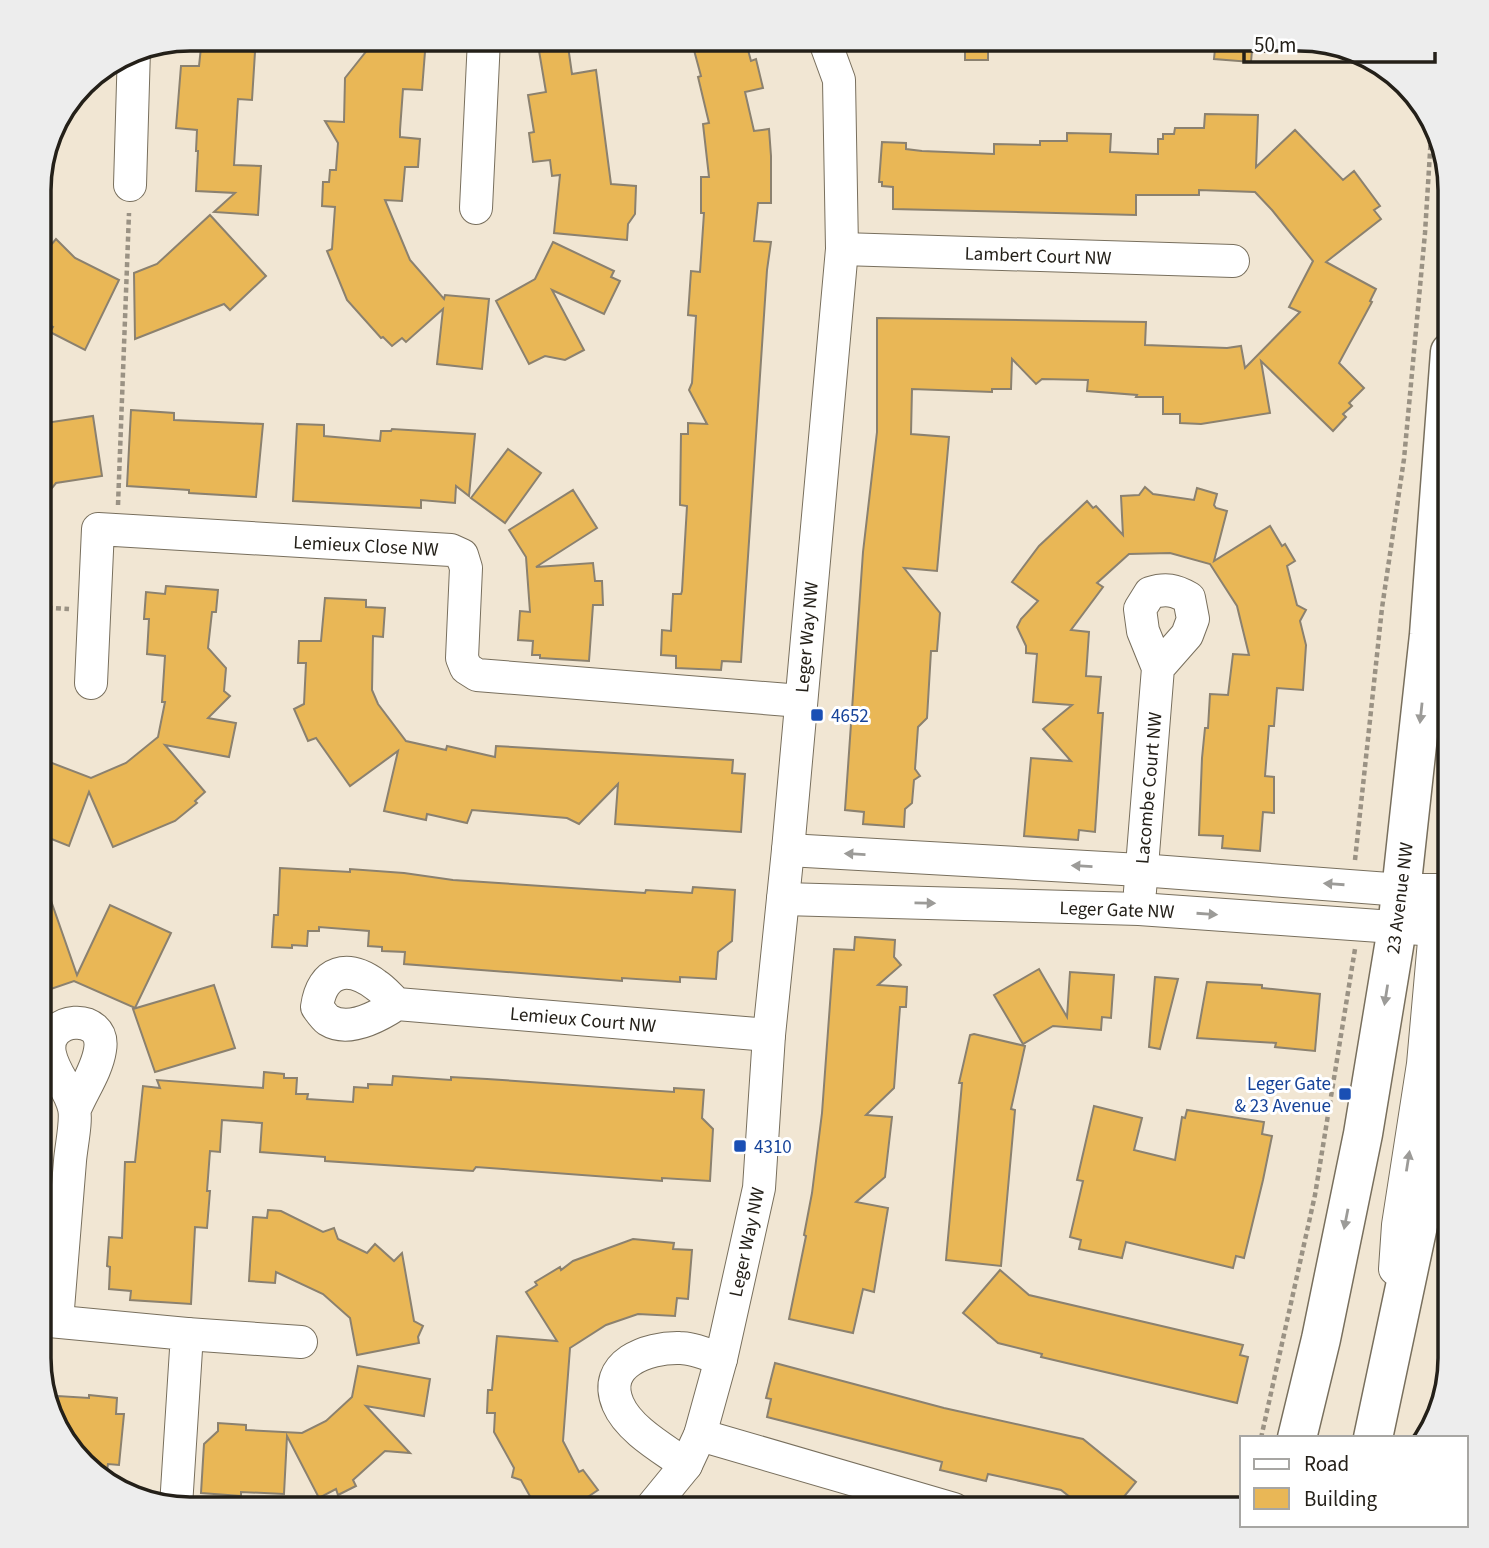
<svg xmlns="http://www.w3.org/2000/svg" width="1489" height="1548" font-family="'Source Sans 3',sans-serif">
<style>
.building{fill:#e9b756;stroke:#8b816f;stroke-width:2}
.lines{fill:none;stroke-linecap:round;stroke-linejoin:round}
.minor-casing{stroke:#786f5d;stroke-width:34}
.major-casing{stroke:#786f5d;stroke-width:41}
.path{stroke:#9a9284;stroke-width:4.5;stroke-dasharray:5 3.5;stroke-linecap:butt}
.minor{stroke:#fff;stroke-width:32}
.major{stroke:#fff;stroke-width:38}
.oneway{fill:#9c9b98}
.transit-dot{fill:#1a4fb4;stroke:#fff;stroke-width:2.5}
.labels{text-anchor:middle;stroke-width:6;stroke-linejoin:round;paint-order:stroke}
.street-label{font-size:19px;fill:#242019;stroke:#fff}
.transit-label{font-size:19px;fill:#164399;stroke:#fff;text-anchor:start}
.rim{fill:none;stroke:#242019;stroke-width:3.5}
</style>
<rect width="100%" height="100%" fill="#f1e6d3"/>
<g class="building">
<path d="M202 38 251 39 250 51 255 52 252 100 238 99 234 165 261 166 258 215 214 212 235 193 196 191 198 151H196L197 130 176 128 181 66H199Z"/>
<path d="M376 39H426L422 90 403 89 400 130V137L420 139 418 167H405L402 201 385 200 410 260 444 299 445 295 489 299 482 369 437 364 443 309 406 342 402 338 392 346 383 337 381 338 347 300 327 251 332 249 335 207 322 206 323 182H329L330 170H336L338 143 325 121 344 122 345 78Z"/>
<path d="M537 39H567L572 74 596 70 611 184 636 186 635 214 628 224 627 240 554 233 560 175 552 176 550 160 533 162 529 133 534 132 528 95 546 92Z"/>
<path d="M691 39H745L751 61 756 59 763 88 745 92 754 131 769 129 771 156V203H758L754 241 771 242 767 270 741 662 722 661 721 670 676 668V656L661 655 662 630 671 631 673 594H681L682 591 687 506 680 505 681 434H688V423L707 424 689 390 692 383 696 316 688 315 691 271 700 272 704 213H701V177H709L703 124 709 123 698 77 701 76Z"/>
<rect x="965" y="39" width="23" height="21"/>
<path d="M1216 39H1253L1251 62 1214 59Z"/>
<path d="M1205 114 1258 115 1256 167 1295 130 1343 180 1354 171 1380 206 1374 210 1381 219 1326 262 1376 289 1370 301 1372 302 1339 363 1364 388 1349 403 1352 406 1343 414 1346 417 1333 431 1261 361 1270 413 1201 424 1180 423V414H1163V397H1136L1137 395 1087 391 1088 380 1042 379 1036 384 1012 359 1011 389H992V392L912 389 911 434 949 437 937 571 904 568 940 613 937 651H931L927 718 918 727 915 769 920 776 914 780 912 803 905 809 904 827 863 824 864 812 845 810 863 552 877 432V318L1146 322 1145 345 1227 348 1241 346 1245 368 1300 312 1289 307 1313 261 1272 210 1255 192 1199 190V195H1136V215L893 209V187L882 186V182H879L882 142 906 143V149L922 151 994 154V144L1040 145V141H1067V133L1111 134 1110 152 1158 154V139H1163V134H1174L1175 128H1204Z"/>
<path d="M210 215 266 276 230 310 224 304 135 339 134 273 157 264Z"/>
<path d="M39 233 51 245 56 239 75 258 119 280 85 350 50 332 53 327 39 320Z"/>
<path d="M553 242 614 271 611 277 620 281 604 314 552 290 584 350 565 360 545 356 529 364 496 301 535 279Z"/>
<path d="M131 410 174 413V420L263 424 256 497 189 493V490L127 486Z"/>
<path d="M93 416 102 476 56 483 39 504V454L50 464 45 423Z"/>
<path d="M297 424 324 425V436L380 441 381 431H391L392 429 475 434 469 496 456 486 455 503 421 500V508L293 501Z"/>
<path d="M508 449 541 473 505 523 471 498Z"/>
<path d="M1145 487 1153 494 1194 500 1197 488 1217 494 1214 505 1216 508 1227 511 1214 561 1270 526 1282 546 1285 544 1295 561 1287 566 1297 605 1306 610 1300 621 1306 645 1303 690 1277 688 1274 726H1269L1265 776 1274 777V813L1263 812 1260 851 1222 848 1223 836 1199 835 1202 758 1205 728H1208L1210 694 1228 695 1233 654 1249 655 1237 606 1210 564 1170 553 1129 554 1097 583 1103 587 1071 630 1089 632 1086 676 1101 677 1098 713H1103L1095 832 1079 830 1078 840 1024 836 1031 758 1071 761 1043 729 1072 705 1033 702 1037 654 1026 653V646L1017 627 1021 619 1038 601 1012 582 1039 546 1087 501 1093 508 1096 506 1123 535 1121 496 1139 495Z"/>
<path d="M573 490 597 528 536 567 593 563 595 581H602L603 605H593L589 661 540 658V655H532L533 641 518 640 520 611 530 612 526 557 509 530Z"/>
<path d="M166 586 218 590 216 612H212L208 648 226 668 224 691 230 696 208 718 236 723 229 757 165 745 205 792 195 801 197 803 175 821 113 847 89 792 69 846 39 834V758L91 778 126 763 158 737 165 702H162L165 656 147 654 149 619H144L146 592 165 594Z"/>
<path d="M325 598 366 600V607L385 608 383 637 373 636 372 690 378 704 406 741 446 750 447 746 495 757 496 746 733 760 732 773 745 774 741 832 615 824 618 784 579 824 567 818 472 810 467 823 427 814 426 820 384 811 398 751 350 786 316 738 308 741 294 709 304 704 306 663H298L299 641H321Z"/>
<path d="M280 868 350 872V869L404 873 453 880 645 893 646 890 692 893 693 887 735 890 732 941 718 952 716 979 680 977V982L622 978V981L404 964 405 952 382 951V947L368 946 369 931 357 930 319 927V931H308L307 946 292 945V948L272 947 274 915H278Z"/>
<path d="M42 875 77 975 110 905 171 933 135 1008 74 981 45 991 44 989 39 991V876Z"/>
<path d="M855 937 895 940 894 957 901 965 878 985 907 987 906 1007H900L894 1088 866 1115 892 1117 885 1177 856 1202 888 1208 874 1292 863 1289 853 1333 789 1319 806 1236 804 1235 812 1193 822 1113 834 949 854 950Z"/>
<path d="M1039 969 1067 1017 1070 972 1114 975 1111 1018 1102 1017 1101 1030 1053 1026 1023 1044 994 995Z"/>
<path d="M1155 977 1178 979 1160 1049 1149 1047Z"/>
<path d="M1207 982 1262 985V988L1320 994 1315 1051 1275 1047 1276 1043 1197 1038Z"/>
<path d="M214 985 235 1048 155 1072 133 1009Z"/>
<path d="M974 1034 1025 1046 1011 1109 1015 1110 1001 1266 946 1260 962 1083H959L970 1035Z"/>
<path d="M264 1072 284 1074V1078H297L296 1094H308L307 1099 353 1102 354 1087 368 1088V1084L392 1085 393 1076 451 1080V1077L487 1079 674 1092V1088L704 1090 702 1118 713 1129 710 1181 662 1178V1181L476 1167 473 1171 325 1161V1157L260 1152 262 1123 222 1120 220 1152 210 1151 207 1191H210L207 1228 195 1227 191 1304 130 1300 131 1291 109 1289 110 1267 107 1266 109 1237 122 1238 125 1162H135L143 1086 160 1088 157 1080 263 1088Z"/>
<path d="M1094 1106 1142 1118 1134 1150 1175 1160 1182 1117 1185 1118 1187 1110 1264 1122 1262 1134 1272 1136 1263 1180 1244 1258 1236 1256 1233 1268 1126 1242 1122 1258 1079 1249 1081 1240 1070 1237 1083 1181 1077 1180Z"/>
<path d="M268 1210 281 1211 323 1232 334 1228 338 1239 367 1253 375 1244 394 1261 402 1253 414 1321 423 1326 418 1337 419 1343 357 1355 350 1318 323 1294 276 1272 275 1283 249 1281 253 1217 267 1218Z"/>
<path d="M633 1239 674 1243 673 1249 692 1250 688 1299 677 1298 675 1316 638 1314 606 1325 570 1348 563 1441 579 1472 583 1470 598 1490 570 1509H537L521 1480 512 1477 514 1468 494 1432 495 1413H487L488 1390H492L497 1336 557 1341 526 1292 537 1285 535 1282 560 1267 561 1270 573 1261Z"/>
<path d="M1000 1270 1029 1295 1243 1345 1240 1355 1248 1357 1237 1403 1041 1357 1042 1354 998 1343 963 1313Z"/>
<path d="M775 1363 944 1408 1083 1439 1136 1482 1114 1509H1085L1061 1490 988 1474 986 1481 940 1470 942 1462 767 1417 771 1399 766 1398Z"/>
<path d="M358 1366 430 1379 424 1416 366 1406 410 1453 385 1451 353 1480 356 1486 338 1495 336 1489 319 1498 287 1436 284 1494 241 1492V1496L201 1493 204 1444 218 1431V1423L246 1425V1430L302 1433 326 1421 352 1397Z"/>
<path d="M89 1395 117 1398 116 1414H124L119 1465 108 1464 107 1470 89 1468 84 1464 85 1454 73 1453 54 1422 58 1396 89 1398Z"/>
</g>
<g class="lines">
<defs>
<g id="minor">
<path d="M130 185 134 49"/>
<path d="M476 208 484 39"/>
<path d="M842 249 1233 261"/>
<path d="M91 683 98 529 451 550 462 555 466 568 462 658 466 668 477 675 801 701"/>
<path d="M788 850 1140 870 1402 890H1450"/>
<path d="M1140 891 1158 668 1187 635 1193 619 1189 598C1175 590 1166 588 1150 593L1140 609 1143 631 1158 668"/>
<path d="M783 899 1139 909 1450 931"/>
<path d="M397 1004C379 1016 349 1033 328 1020 324 1017 320 1011 317 1007 322 970 348 964 376 985 384 990 390 998 397 1004L769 1035"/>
<path d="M1395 1269 1398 1225 1423 1064 1435 930 1425 913"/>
<path d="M39 1320 187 1334 176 1506"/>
<path d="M57 1321C61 1268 66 1215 70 1161 71 1147 77 1121 74 1108 70 1089 54 1074 50 1054 42 1015 107 1011 100 1050 97 1070 83 1090 75 1109"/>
<path d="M187 1334 301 1342"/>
<path d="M700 1435 954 1509"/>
<path d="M686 1465C664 1449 629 1430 618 1404 601 1364 647 1347 680 1348 693 1348 709 1355 721 1359"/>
<path d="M650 1509 686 1465 700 1435 721 1359 759 1188 769 1035 788 850 842 249 839 80 824 39"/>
</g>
<g id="major">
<path d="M1297 1438 1321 1339 1363 1134 1397 928 1429 635 1450 352"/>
<path d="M1373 1438 1435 1145 1450 1047"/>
</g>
</defs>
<use href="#minor" class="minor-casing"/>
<use href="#major" class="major-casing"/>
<g class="path">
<path d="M118 505 129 213"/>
<path d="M39 607 69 609"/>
<path d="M1355 860 1382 608 1404 459 1425 233 1432 120"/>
<path d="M1261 1438 1315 1195 1355 949"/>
</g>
<use href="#minor" class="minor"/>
<use href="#major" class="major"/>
</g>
<defs><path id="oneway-solid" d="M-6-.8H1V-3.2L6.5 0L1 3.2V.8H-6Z" transform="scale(1.75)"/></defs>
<g class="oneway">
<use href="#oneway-solid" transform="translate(1421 713) rotate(96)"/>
<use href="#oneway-solid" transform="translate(855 854) rotate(-177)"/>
<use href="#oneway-solid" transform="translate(1082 866) rotate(-177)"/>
<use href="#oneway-solid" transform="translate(1334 884) rotate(-176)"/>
<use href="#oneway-solid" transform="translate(925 903) rotate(1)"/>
<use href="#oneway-solid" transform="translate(1207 914) rotate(4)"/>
<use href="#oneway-solid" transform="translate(1386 995) rotate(99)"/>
<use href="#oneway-solid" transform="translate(1408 1161) rotate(-81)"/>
<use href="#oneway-solid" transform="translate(1346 1219) rotate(101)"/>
</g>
<g class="transit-dot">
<rect x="810" y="708" width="14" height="14" rx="3.5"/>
<rect x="1338" y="1087" width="14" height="14" rx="3.5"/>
<rect x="733" y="1139" width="14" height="14" rx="3.5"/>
</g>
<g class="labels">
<g class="street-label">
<text transform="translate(1038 255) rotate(2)" y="7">Lambert Court NW</text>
<text transform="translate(366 545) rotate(3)" y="7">Lemieux Close NW</text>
<text transform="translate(806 637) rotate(-85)" y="7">Leger Way NW</text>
<text transform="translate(1148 788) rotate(-85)" y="7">Lacombe Court NW</text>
<text transform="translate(1399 898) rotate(-83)" y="7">23 Avenue NW</text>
<text transform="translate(1117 909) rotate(2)" y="7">Leger Gate NW</text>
<text transform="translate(583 1019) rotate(5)" y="7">Lemieux Court NW</text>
<text transform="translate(746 1242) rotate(-78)" y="7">Leger Way NW</text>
</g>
<g class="transit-label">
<text x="831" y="722">4652</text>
<text x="1331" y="1090" text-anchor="end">Leger Gate<tspan x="1331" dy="22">&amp; 23 Avenue</tspan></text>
<text x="754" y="1153">4310</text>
</g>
</g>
<path d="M0 0H1489V1548H0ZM190 51H1299A139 139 0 0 1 1438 190V1358A139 139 0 0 1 1299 1497H190A139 139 0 0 1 51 1358V190A139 139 0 0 1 190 51Z" fill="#ededed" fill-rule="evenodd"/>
<path class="rim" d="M190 51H1299A139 139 0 0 1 1438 190V1358A139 139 0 0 1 1299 1497H190A139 139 0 0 1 51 1358V190A139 139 0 0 1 190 51Z"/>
<rect x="1240" y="1436" width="228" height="91" fill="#ffffff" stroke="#a7a6a3" stroke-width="2"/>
<rect x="1254" y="1459" width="35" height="10" fill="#ffffff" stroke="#a7a6a3" stroke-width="2"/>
<text x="1304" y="1471" font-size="21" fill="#242019">Road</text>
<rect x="1254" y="1488" width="35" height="21" fill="#e9b756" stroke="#a7a6a3" stroke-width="2"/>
<text x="1304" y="1506" font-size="21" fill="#242019">Building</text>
<path d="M1244 52v10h191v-10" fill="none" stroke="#242019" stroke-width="3.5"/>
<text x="1254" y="52" font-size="21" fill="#242019" stroke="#ffffff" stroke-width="5" paint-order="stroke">50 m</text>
</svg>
